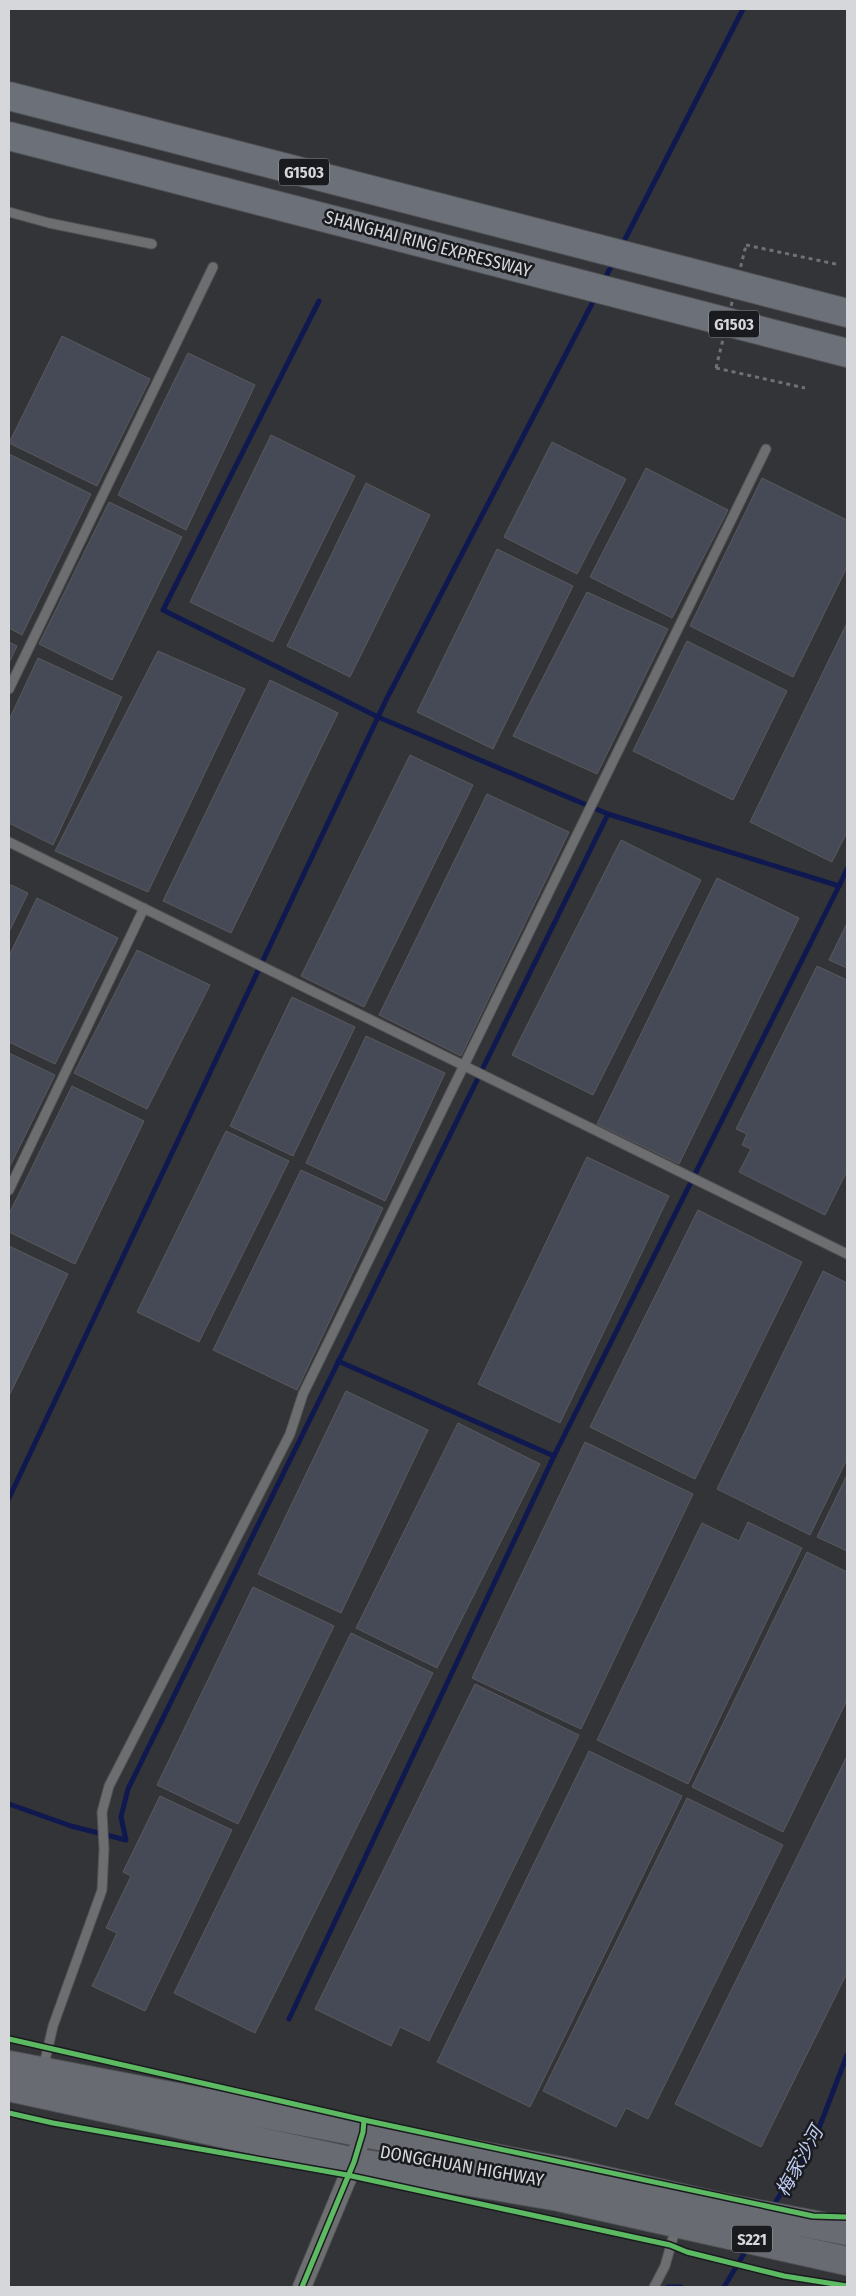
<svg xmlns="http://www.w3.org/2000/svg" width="856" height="2296" font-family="'Fira Sans Condensed','Noto Sans SC',sans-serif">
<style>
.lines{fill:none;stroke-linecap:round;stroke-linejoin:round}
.stream{stroke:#0f1950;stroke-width:5}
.building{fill:#464a57;stroke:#595a5c}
.service-casing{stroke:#505154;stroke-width:11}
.minor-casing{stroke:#505154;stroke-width:20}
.primary-casing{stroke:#505154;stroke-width:30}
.motorway-casing{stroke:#505154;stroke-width:30}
.path{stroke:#717173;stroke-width:3;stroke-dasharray:4 4;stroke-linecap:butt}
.service{stroke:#6d6e70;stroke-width:9}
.minor{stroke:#6d6e70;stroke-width:18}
.primary{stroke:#696b73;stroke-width:28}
.motorway{stroke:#6c7079;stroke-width:28}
.path-bridge{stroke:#717173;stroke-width:3;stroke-dasharray:4 4;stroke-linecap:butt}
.cycleway-casing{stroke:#1a1b1e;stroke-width:8}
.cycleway{stroke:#5cba63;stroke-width:5}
.labels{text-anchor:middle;stroke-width:5;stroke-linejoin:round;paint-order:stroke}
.shield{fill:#1a1b1e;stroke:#9e9fa2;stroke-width:1}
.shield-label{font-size:16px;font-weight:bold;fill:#d6d7db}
.street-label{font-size:18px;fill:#d6d7db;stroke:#1a1b1e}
.water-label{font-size:19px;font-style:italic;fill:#bfcdf3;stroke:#1a1b1e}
</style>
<rect width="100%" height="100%" fill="#333437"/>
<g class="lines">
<g class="stream">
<path d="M621 247 743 9"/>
<path d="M603 282 614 261"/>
<path d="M319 301 163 610 378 717 608 814 839 886 847 869"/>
<path d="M338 1361 554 1456 839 886"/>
<path d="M9 1498 386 700 596 296"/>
<path d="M9 1804 71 1826 126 1840 121 1817 128 1789 608 814"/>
<path d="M289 2019 554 1456"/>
<path d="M772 2208 816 2136 847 2055"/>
<path d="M668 2287H681"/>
<path d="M724 2287 748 2247"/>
</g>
</g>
<g class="building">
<path d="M62 336 150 379 97 486 9 443Z"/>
<path d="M188 353 255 385 186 530 118 495Z"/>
<path d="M271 435 355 476 273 642 190 602Z"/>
<path d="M552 442 626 479 577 574 504 537Z"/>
<path d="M9 454 91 494 22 635 9 628Z"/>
<path d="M646 468 728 510 672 618 590 577Z"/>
<path d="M762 478 847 520V567L793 677 690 626Z"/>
<path d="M366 483 430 515 350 677 287 646Z"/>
<path d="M109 502 182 537 112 680 39 644Z"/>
<path d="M497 549 573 586 493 749 417 712Z"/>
<path d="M587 592 668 629 597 774 513 736Z"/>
<path d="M847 623V832L832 862 750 822Z"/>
<path d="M687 641 787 691 733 800 633 751Z"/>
<path d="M9 642 17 646 9 663Z"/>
<path d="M158 651 245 689 148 892 55 851Z"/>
<path d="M38 658 122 697 53 845 9 823V720Z"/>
<path d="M270 680 338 713 231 933 163 901Z"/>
<path d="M410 755 473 785 364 1007 301 976Z"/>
<path d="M487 794 569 832 461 1056 379 1015Z"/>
<path d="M621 840 701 880 593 1095 512 1055Z"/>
<path d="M717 878 799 918 679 1164 597 1124Z"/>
<path d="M9 884 28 893 9 932Z"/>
<path d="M37 898 118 938 55 1064 9 1042V956Z"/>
<path d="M847 923V968L829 960Z"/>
<path d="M137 950 210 985 147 1109 74 1073Z"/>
<path d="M817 966 847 980V1171L825 1215 739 1172 751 1149 742 1145 747 1134 736 1129Z"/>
<path d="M292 997 355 1027 293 1156 230 1126Z"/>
<path d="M366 1036 445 1073 385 1201 306 1163Z"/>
<path d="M9 1053 55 1075 9 1168Z"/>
<path d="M72 1086 144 1121 75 1264 9 1232V1214Z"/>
<path d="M226 1131 289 1161 199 1342 137 1312Z"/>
<path d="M587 1157 669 1196 560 1423 478 1384Z"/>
<path d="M301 1170 383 1208 297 1390 213 1350Z"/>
<path d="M698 1210 802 1262 695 1479 590 1427Z"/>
<path d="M9 1246 68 1274 9 1396Z"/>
<path d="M823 1271 847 1283V1459L810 1535 717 1489Z"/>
<path d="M346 1391 428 1430 341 1613 258 1574Z"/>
<path d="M458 1423 540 1464 437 1668 356 1628Z"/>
<path d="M585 1442 693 1494 581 1729 472 1678Z"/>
<path d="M847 1475V1551L817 1537Z"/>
<path d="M748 1522 802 1548 688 1784 597 1740 702 1523 739 1541Z"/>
<path d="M807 1552 847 1572V1700L783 1832 692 1787Z"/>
<path d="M253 1587 334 1626 238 1824 157 1785Z"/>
<path d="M351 1633 433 1673 255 2033 174 1993Z"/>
<path d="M475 1684 579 1735 429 2041 400 2027 391 2046 315 2009Z"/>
<path d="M589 1751 682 1796 530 2107 437 2062Z"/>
<path d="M847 1756V1973L761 2147 675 2104Z"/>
<path d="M160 1796 232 1830 145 2011 92 1986 117 1933 106 1928 131 1876 123 1872Z"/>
<path d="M687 1798 783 1845 648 2119 626 2108 616 2127 543 2091Z"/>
</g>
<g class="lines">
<defs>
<g id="service">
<path d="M9 212 49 223 152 244"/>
<path d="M9 689 213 267"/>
<path d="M9 842 847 1254"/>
<path d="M9 1190 144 908"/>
<path d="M43 2069 53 2026 102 1890 104 1849 102 1812 109 1786 290 1434 303 1394 766 449"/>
<path d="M654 2287 665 2266 676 2227"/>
</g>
<path id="minor" d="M302 2287 354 2162 363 2132"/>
<g id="primary">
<path d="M9 2065 562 2171 716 2206 847 2231"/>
<path d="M9 2087 354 2162 559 2197 847 2261"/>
</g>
<g id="motorway">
<path d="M9 96 847 313"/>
<path d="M9 136 847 353"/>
</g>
</defs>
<use href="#service" class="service-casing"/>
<use href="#minor" class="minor-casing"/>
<use href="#primary" class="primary-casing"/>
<use href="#motorway" class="motorway-casing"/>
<g class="path">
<path d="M746 245 840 265"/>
<path d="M716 368 805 388"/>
</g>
<use href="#service" class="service"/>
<use href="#minor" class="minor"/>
<use href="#primary" class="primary"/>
<use href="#motorway" class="motorway"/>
<path class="path-bridge" d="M716 368 746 245"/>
<defs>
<g id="cycleway">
<path d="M9 2039 364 2120 813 2216 847 2217"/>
<path d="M9 2113 53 2123 347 2175 670 2245 687 2252 784 2276 847 2286"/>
<path d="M302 2287 354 2162 363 2132 364 2120"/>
</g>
</defs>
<use href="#cycleway" class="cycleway-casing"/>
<use href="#cycleway" class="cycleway"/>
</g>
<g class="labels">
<g class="shield">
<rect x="279" y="158.5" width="50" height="27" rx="4"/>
<rect x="709" y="310.5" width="50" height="27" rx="4"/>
<rect x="732" y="2225.5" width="40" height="27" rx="4"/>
</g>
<g class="shield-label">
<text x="304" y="178">G1503</text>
<text x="734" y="330">G1503</text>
<text x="752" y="2245">S221</text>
</g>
<g class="street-label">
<text transform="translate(428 244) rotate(15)" y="6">SHANGHAI RING EXPRESSWAY</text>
<text transform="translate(462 2166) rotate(10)" y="6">DONGCHUAN HIGHWAY</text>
</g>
<g class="water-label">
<text transform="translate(799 2161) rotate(-61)" y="7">梅家沙河</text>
</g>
</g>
<rect width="856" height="2296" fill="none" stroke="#d6d7db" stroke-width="20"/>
</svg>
